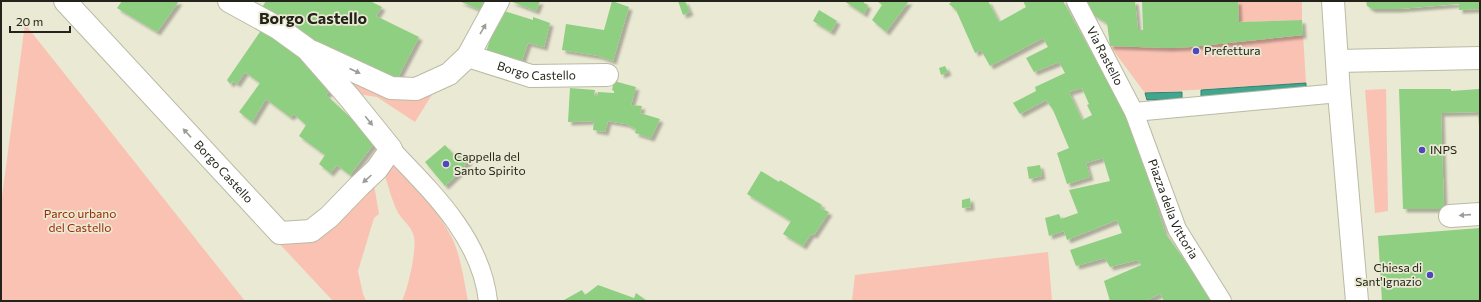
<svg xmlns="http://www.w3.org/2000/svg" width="1481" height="302" font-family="Commissioner,sans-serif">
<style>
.green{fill:#fac2b3}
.water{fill:#40a68f;stroke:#377f6c}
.building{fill:#8ecf81;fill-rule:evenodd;filter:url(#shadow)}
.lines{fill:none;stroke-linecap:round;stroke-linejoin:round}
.pedestrian-casing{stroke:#bbbaa5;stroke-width:20}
.minor-casing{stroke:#bbbaa5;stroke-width:24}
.secondary-casing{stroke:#bbbaa5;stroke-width:24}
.pedestrian{stroke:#fff;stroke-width:18}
.minor{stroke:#fff;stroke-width:22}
.secondary{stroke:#fff;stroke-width:22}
.oneway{fill:#9c9c98}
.poi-dot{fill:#4f47be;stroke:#eae9d3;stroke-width:1.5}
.labels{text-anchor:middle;stroke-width:3.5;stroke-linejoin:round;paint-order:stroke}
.poi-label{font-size:12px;fill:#23231b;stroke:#eae9d3;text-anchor:start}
.street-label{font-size:12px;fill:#23231b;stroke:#eae9d3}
.park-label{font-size:12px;fill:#9a2701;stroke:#eae9d3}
.district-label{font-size:16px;font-weight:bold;fill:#23231b;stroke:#eae9d3}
</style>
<defs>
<filter id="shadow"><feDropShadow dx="3.5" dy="3.5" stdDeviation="1" flood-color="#0004"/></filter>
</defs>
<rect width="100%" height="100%" fill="#eae9d3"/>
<g class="green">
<path d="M1238 1H1302V20L1239 22Z"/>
<path d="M25 24 245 301H1V204Z"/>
<path d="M1303 35 1306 83 1145 93 1110 46 1169 48 1190 47Z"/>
<path d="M335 68 433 93 415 122 377 97 358 94Z"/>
<path d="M1386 89 1388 211 1375 213 1365 90Z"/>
<path d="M393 164 396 165C416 188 438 210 452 238 461 257 464 281 468 301H402C408 289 417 249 414 237 412 228 406 223 401 217 393 207 388 184 384 173Z"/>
<path d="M374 185 379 214 374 218 358 271 363 294 366 301H333L275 239Z"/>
<path d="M1048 252 1052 301H852L855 275Z"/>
</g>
<g class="water">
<path d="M1306 83V91L1201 97V90Z"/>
<path d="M1182 92V99L1147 100 1145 93Z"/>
</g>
<g class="building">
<path d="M122 1H179L157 32 117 8Z"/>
<path d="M266 1H370L382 7 376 16 419 37 395 83 329 52 303 33 304 32 261 9Z"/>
<path d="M459 1H493L488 13Z"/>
<path d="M510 1H540L536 11Z"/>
<path d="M612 1 629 7 613 61 599 56 562 50 566 24 604 30Z"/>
<path d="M678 1H685L690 12 683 15Z"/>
<path d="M844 1H864V3L868 5 864 14Z"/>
<path d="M877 1H909L886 32 872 20 882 5Z"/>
<path d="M952 1H988L999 22 1026 7 1023 1H1063L1132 126 1165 233 1214 301H1164L1160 294 1145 301H1110L1104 281 1141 265 1138 260 1110 267 1105 258 1076 266 1070 250 1122 233 1117 220 1067 240 1064 231 1049 236 1045 218 1059 214 1061 219 1078 213 1069 190 1110 181 1103 158 1086 163 1090 177 1067 184 1057 153 1069 148 1053 110 1046 100 1020 114 1013 103 1036 91 1035 87 1065 73 1059 62 1034 72 1026 58 1048 47 1043 38 990 66 981 50 975 53 956 10 949 4ZM1082 88 1089 104 1087 105 1092 115 1082 120 1069 92Z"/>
<path d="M1084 1H1135L1138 30H1143L1142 1H1238L1239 22 1302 20 1303 35 1190 47 1169 48 1110 46 1107 23 1090 13Z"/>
<path d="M1366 1H1480V9L1459 10V4L1398 9H1372L1367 6Z"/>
<path d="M501 10 533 20V17L550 23 544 47 528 43 520 66 485 54Z"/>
<path d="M819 10 837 21 831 32 813 21Z"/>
<path d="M262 29 289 47 333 88 326 95 376 141 350 175 337 165 330 173 319 164 325 155 299 136 306 125 294 114 290 117 266 99 252 122 239 112 260 83 245 72 237 84 233 81 230 84 227 80Z"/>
<path d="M945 66 948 72 941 75 939 68Z"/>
<path d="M614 81 636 87 631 105 642 106 640 113 660 119 651 138 635 133 636 129 626 124 608 121 605 132 593 130 594 121 568 122 570 88 595 90 594 95 597 96 598 92 614 93V91L612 90Z"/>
<path d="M1479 86 1480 126H1479L1478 112 1441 113 1444 209H1403L1399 89H1451V91L1479 89Z"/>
<path d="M445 145 456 157 461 152 469 161 464 166 465 167 445 186 425 162Z"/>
<path d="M1040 165 1042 176 1029 179 1027 167Z"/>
<path d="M761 171 779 182 780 180 822 205 820 208 829 212 814 235 811 234 803 246 783 234 791 221 747 194Z"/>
<path d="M970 198 971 207 962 208V200Z"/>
<path d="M1480 228V301H1382L1378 236Z"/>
<path d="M598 285 634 298 636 293 647 301H566L564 300 582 290 585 295Z"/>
</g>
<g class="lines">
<defs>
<g id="pedestrian">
<path id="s1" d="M1076 1 1134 112 1177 229 1222 301"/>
<path d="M1134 112 1339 93"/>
<path d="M391 149C432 192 481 238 488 301"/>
</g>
<g id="minor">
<path id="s2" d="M65 1 280 233 311 231 329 217 359 186 377 169 391 149 349 97 307 49 278 28 229 1"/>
<path d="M313 52 391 88 416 89 449 74 468 56 498 1"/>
<path id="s3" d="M468 56 531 76 607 75"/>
<path d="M1450 216 1480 214"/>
</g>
<g id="secondary">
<path d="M1333 1 1339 93 1357 301"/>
<path d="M1337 61 1480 58"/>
</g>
</defs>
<use href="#pedestrian" class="pedestrian-casing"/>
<use href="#minor" class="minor-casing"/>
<use href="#secondary" class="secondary-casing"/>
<use href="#pedestrian" class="pedestrian"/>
<use href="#minor" class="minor"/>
<use href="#secondary" class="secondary"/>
</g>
<defs><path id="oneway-solid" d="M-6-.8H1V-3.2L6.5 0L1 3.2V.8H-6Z"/></defs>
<g class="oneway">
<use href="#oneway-solid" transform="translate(483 29) rotate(-60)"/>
<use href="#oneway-solid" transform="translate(355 71) rotate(25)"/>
<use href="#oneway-solid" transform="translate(369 121) rotate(51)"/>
<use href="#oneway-solid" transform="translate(187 133) rotate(-133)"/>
<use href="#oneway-solid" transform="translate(367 179) rotate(138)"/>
<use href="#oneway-solid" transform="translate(1465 215) rotate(176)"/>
</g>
<g class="poi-dot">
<circle cx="1196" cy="51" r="4"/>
<circle cx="1422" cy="150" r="4"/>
<circle cx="446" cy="164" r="4"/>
<circle cx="1430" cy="275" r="4"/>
</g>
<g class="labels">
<g class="poi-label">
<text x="1204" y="55">Prefettura</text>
<text x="1430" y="154">INPS</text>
<text x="454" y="161">Cappella del<tspan x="454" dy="14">Santo Spirito</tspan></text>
<text x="1422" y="272" text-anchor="end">Chiesa di<tspan x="1422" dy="14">Sant'Ignazio</tspan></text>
</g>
<g class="street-label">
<text dy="4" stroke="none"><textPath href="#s1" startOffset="62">Via Rastello</textPath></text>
<text dy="4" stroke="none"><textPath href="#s3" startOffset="71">Borgo Castello</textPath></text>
<text dy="4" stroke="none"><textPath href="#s2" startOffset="233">Borgo Castello</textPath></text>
<text dy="4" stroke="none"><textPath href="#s1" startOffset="230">Piazza della Vittoria</textPath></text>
</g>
<g class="park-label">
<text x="80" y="218">Parco urbano<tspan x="80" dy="14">del Castello</tspan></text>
</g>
<g class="district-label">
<text x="313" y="24">Borgo Castello</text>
</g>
</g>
<rect width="1481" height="302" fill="none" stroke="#23231b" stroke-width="4"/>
<path d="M10 26v6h60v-6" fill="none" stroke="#23231b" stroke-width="2"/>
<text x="16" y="26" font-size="12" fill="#23231b" stroke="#eae9d3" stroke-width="3" paint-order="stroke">20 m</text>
</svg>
